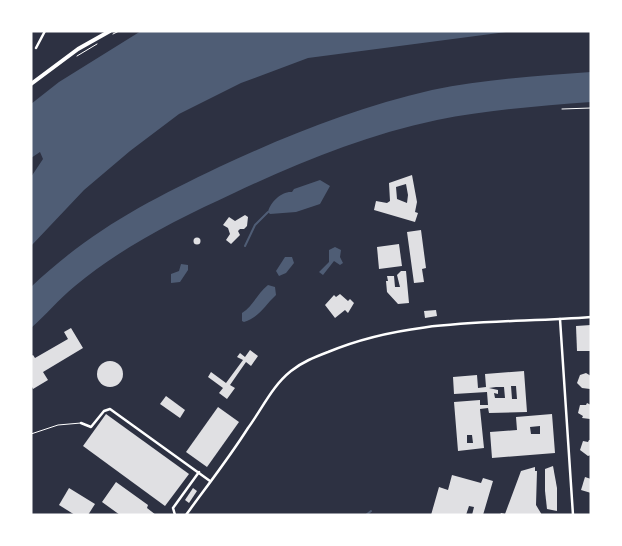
<svg xmlns="http://www.w3.org/2000/svg" width="622" height="546" font-family="Rubik,sans-serif">
<style>
.water{fill:#4f5d75}
.lines{fill:none;stroke-linecap:round;stroke-linejoin:round}
.stream{stroke:#4f5d75;stroke-width:2}
.building{fill:#e0e0e3;fill-rule:evenodd}
.path{stroke:#fff;stroke-width:1}
.service{stroke:#fff;stroke-width:1}
.minor{stroke:#fff;stroke-width:2.5}
.tertiary{stroke:#fff;stroke-width:4}
</style>
<rect width="100%" height="100%" fill="#2d3142"/>
<g class="water">
<path d="M141 31H513L308 58 241 83 179 114 130 151 84 190 31 246V177L43 159 40 152 31 158V104L59 82Z"/>
<path d="M591 72V102C539 106 487 110 437 120 366 135 300 162 234 193 178 219 123 246 75 286 59 299 46 315 31 328V287C90 231 146 202 219 167 288 135 357 107 432 90 484 79 538 76 591 72Z"/>
<path d="M320 180 330 186 320 204 296 212 270 214 268 212C270 202 282 191 292 192L294 189Z"/>
<path d="M335 247 341 250 340 257 343 263 340 265 334 261 323 275 319 272 329 262V250Z"/>
<path d="M285 257H292L294 263 286 273 279 276 276 271Z"/>
<path d="M181 264 188 265V270L180 282 171 283V274L179 271Z"/>
<path d="M268 285 275 287 276 295C265 305 260 317 244 322L242 321V313C253 306 257 294 268 285Z"/>
</g>
<g class="lines">
<g class="stream">
<path d="M245 246 255 225 268 212"/>
<path d="M366 515 371 511"/>
</g>
</g>
<g class="building">
<path d="M412 175 417 202 415 212 418 213 415 222 374 210 376 201 387 203 390 201 389 183ZM406 184 408 195 407 203 397 199 396 187Z"/>
<path d="M245 215 248 217 247 226 244 229H240L238 231 240 235 231 244 226 240 230 234 228 228 223 225 229 217 235 221Z"/>
<path d="M421 230 426 268 422 269 424 282 414 283 407 232Z"/>
<circle cx="197" cy="241" r="3.5"/>
<path d="M399 244 402 266 379 269 377 247Z"/>
<path d="M401 271H406L409 303 398 304 387 292 386 281H388L387 276H394L395 287H400L397 275Z"/>
<path d="M340 294 348 301 350 299 354 303 348 313 345 310 335 318 325 305 334 295 336 297Z"/>
<path d="M436 310 437 316 425 318 424 311Z"/>
<path d="M591 325V351H577L576 326Z"/>
<path d="M71 328 83 348 43 372 48 380 33 389 31 385V356L33 355 35 358 68 339 64 332Z"/>
<path d="M250 350 258 356 251 366 246 362 230 385 235 388 227 399 219 393 223 388 208 377 211 372 226 383 243 360 237 357 240 353 245 357Z"/>
<circle cx="110" cy="374" r="13"/>
<path d="M524 371 527 412 489 413 488 408 480 409 484 448 458 451 454 402 480 400V405H488L487 392 454 394 453 377 477 375 478 388 486 387 485 374ZM511 386H516L517 399H512ZM496 387H504L505 398H495L494 393 498 394V390L489 388ZM467 435H472L473 443H467Z"/>
<path d="M586 373 591 376 590 389 582 388 577 383 580 375Z"/>
<path d="M166 396 185 410 180 418 160 404Z"/>
<path d="M587 403 591 405 590 419 582 418 583 416 578 413 580 405H586Z"/>
<path d="M218 407 239 422 207 467 186 452Z"/>
<path d="M106 414 189 474 165 506 83 446Z"/>
<path d="M552 414 555 453 492 458 490 432 517 430 516 417ZM540 426V434H531L530 427Z"/>
<path d="M589 440H591V455L588 456 580 450 583 441 588 442Z"/>
<path d="M553 466 557 488V511L547 509 545 491V469Z"/>
<path d="M535 467V471H537L536 505 542 515H500L501 513 505 514 521 471Z"/>
<path d="M452 475 481 483 483 478 493 481 483 515H472L474 507 469 506 466 515H431L439 487 448 490Z"/>
<path d="M585 477 591 479V493L581 490Z"/>
<path d="M116 482 148 505 147 508 156 515H120L102 502Z"/>
<path d="M69 488 95 504 88 515H75L59 505Z"/>
<path d="M193 488 197 491 189 503 185 500Z"/>
</g>
<g class="lines">
<g class="path">
<path d="M113 34 119 31"/>
<path d="M77 56 97 44"/>
</g>
<g class="service">
<path d="M562 109 591 108"/>
<path d="M31 434 58 425 81 423"/>
</g>
<g class="minor">
<path d="M36 48 45 31"/>
<path d="M560 319 573 515"/>
<path d="M81 423 91 427 104 411 110 409 210 481"/>
<path d="M175 515 173 508 199 472"/>
<path d="M186 515C207 486 229 458 248 428 262 409 272 386 291 371 302 362 315 357 328 352 411 317 503 324 591 317"/>
</g>
<path class="tertiary" d="M31 84 78 49 110 31"/>
</g>
<rect width="622" height="546" fill="none" stroke="#ffffff" stroke-width="65"/>
</svg>
